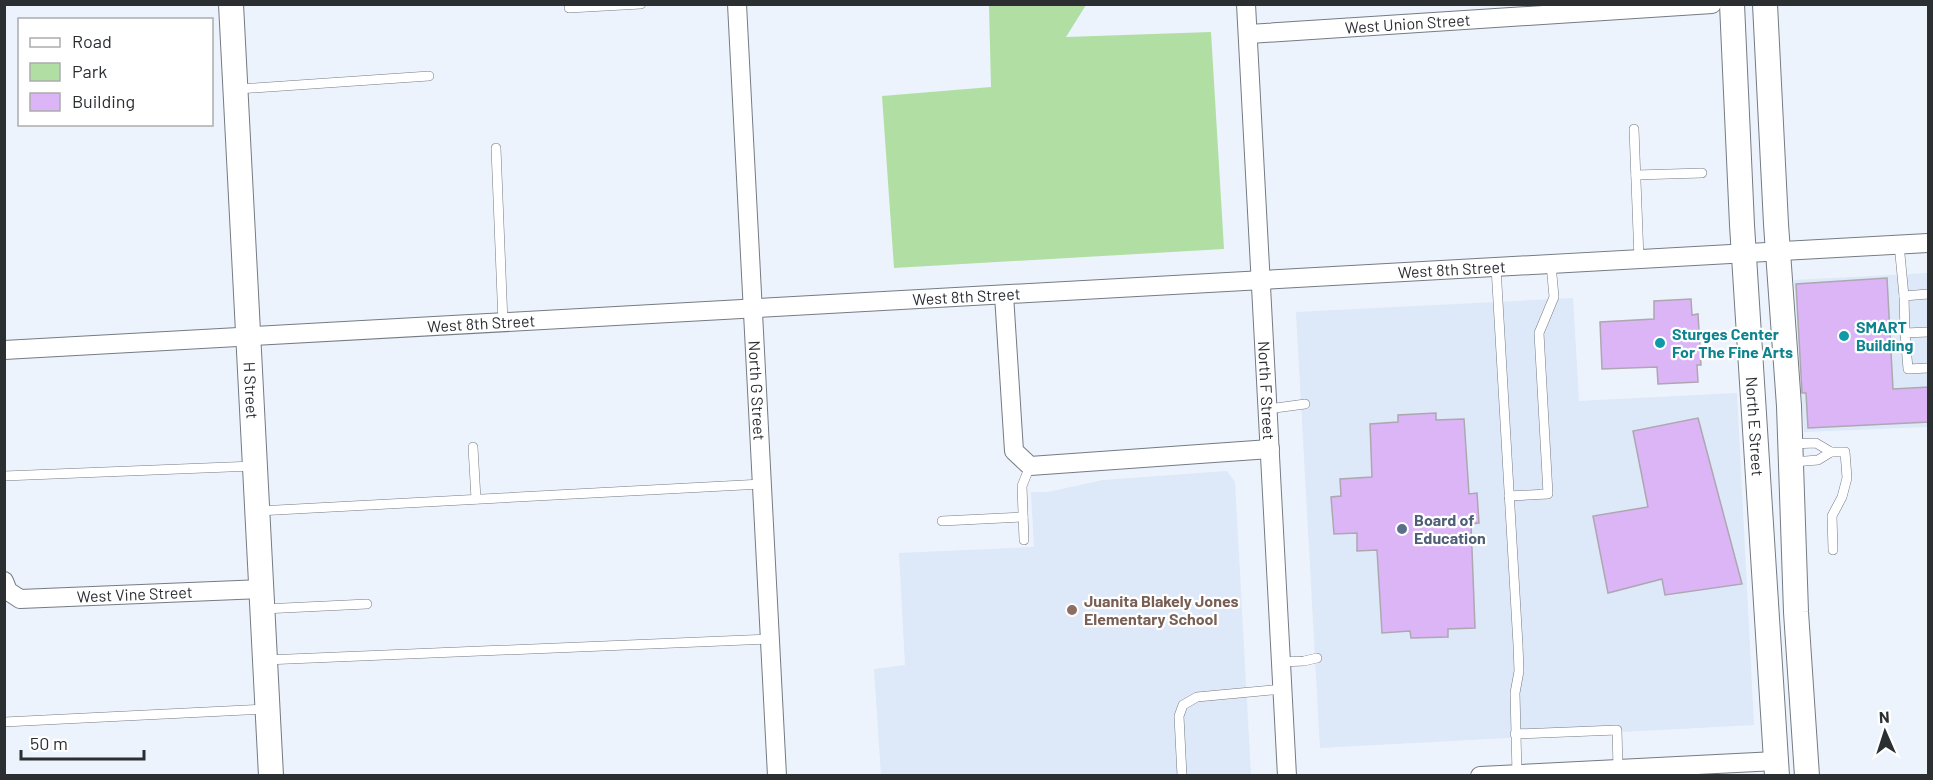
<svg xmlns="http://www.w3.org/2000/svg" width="1933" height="780" font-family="Barlow,sans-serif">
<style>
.built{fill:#dde8f8}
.green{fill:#b1dfa3}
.building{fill:#dcb5f7;stroke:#ada7b0;stroke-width:1.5}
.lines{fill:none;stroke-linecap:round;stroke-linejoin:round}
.lane-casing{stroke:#757b83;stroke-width:10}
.street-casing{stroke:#757b83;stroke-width:20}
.secondary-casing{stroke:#757b83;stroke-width:26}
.lane{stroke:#fff;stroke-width:9}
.street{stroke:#fff;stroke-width:18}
.secondary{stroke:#fff;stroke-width:24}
.culture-dot{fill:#0f9aa8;stroke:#fff;stroke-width:2}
.service-dot{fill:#5c6f8a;stroke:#fff;stroke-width:2}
.education-dot{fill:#8d6e63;stroke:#fff;stroke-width:2}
.labels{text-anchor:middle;stroke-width:4.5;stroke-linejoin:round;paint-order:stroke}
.street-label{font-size:16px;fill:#2c2f32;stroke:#fff}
.culture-label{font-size:16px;font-weight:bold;fill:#0d838f;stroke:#fff;text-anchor:start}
.service-label{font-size:16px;font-weight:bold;fill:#4e5e75;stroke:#fff;text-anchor:start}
.education-label{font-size:16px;font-weight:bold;fill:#785e54;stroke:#fff;text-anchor:start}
</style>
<rect width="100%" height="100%" fill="#ecf3fc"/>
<g class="built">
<path d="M1928 273V427L1804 432 1794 280Z"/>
<path d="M1573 298 1579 401 1737 393 1754 725 1320 748 1296 312Z"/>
<path d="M1227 471 1235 482 1251 775H881L874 669 905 665 899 553 1034 547 1031 492H1048L1103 480Z"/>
</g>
<path class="green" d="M989 5H1086L1066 37 1211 32 1224 249 894 268 882 96 991 87Z"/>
<g class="building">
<path d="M1887 278 1893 389 1929 387V422L1808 428 1806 393H1802L1796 284Z"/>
<path d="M1691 299 1692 315 1698 314 1701 365H1697L1698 382 1658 384 1657 367 1602 369 1600 322 1654 319V301Z"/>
<path d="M1436 413V420L1464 419 1469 494 1477 493 1479 523 1471 524 1475 628 1448 629V637L1411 638 1410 631 1382 633 1377 550 1357 551V533L1334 534 1331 497 1341 496 1340 479 1372 477 1370 424 1398 422V415Z"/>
<path d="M1698 418 1742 584 1665 595 1662 579 1608 593 1593 516 1648 507 1633 431Z"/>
</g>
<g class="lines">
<defs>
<g id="lane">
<path d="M569 8 641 4"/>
<path d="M238 89 429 76"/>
<path d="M1634 129 1639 259"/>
<path d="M496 148 503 323"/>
<path d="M1636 175 1702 173"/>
<path d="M1899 244 1904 296 1928 294"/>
<path d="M1496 267 1518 645 1519 671 1515 693 1517 774"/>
<path d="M1904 296 1905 333"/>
<path d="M1928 332 1905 333 1908 369 1928 368"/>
<path d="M1268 409 1305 404"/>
<path d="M1791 444 1816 443 1831 452 1818 460 1793 462"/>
<path d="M473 447 476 499"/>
<path d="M1831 452H1845L1847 478 1842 497 1832 516 1833 550"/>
<path d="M4 476 254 466"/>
<path d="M1509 496 1548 494 1539 333 1554 297 1551 264"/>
<path d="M258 511 762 484"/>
<path d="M942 521 1023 517"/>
<path d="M1024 540 1022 486 1030 466"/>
<path d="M263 609 367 604"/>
<path d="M265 660 770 639"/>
<path d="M1281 662 1304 661 1317 658"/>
<path d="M4 722 266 709"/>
<path d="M1515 734 1617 730 1618 768"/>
<path d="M1182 776 1179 716 1183 705 1197 697 1283 689"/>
</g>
<g id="street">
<path id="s1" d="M737 4 777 776"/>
<path id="s2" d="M1246 4 1287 776"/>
<path id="s3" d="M1249 34 1712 4"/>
<path d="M1004 295 1014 451 1030 466 1270 449"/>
<path id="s4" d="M4 350 1928 243"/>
<path id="s5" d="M4 581 8 591 20 599 262 589"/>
<path d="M1480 776 1776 761"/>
</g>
<g id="secondary">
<path id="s6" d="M231 4 271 776"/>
<path id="s7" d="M1732 4 1742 225 1777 776"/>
<path d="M1765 4 1776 224 1789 406 1796 612 1807 776"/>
</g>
</defs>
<use href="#lane" class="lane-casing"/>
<use href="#street" class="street-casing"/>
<use href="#secondary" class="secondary-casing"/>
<use href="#lane" class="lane"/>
<use href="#street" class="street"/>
<use href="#secondary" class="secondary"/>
</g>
<g class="culture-dot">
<circle cx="1844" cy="336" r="6"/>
<circle cx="1660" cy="343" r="6"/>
</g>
<circle class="service-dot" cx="1402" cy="529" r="6"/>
<circle class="education-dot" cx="1072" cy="610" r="6"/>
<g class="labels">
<g class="street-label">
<text dy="6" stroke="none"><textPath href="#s3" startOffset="159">West Union Street</textPath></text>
<text dy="6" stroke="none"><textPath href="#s4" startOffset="1450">West 8th Street</textPath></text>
<text dy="6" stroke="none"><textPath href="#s4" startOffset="964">West 8th Street</textPath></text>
<text dy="6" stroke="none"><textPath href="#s4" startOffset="478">West 8th Street</textPath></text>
<text dy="6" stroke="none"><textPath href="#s6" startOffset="387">H Street</textPath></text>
<text dy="6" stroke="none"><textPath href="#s1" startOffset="387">North G Street</textPath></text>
<text dy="6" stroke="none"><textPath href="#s2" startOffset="387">North F Street</textPath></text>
<text dy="6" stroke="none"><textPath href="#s7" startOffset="423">North E Street</textPath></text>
<text dy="6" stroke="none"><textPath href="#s5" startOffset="140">West Vine Street</textPath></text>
</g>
<g class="culture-label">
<text x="1856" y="333">SMART<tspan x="1856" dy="18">Building</tspan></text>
<text x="1672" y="340">Sturges Center<tspan x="1672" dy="18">For The Fine Arts</tspan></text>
</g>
<g class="service-label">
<text x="1414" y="526">Board of<tspan x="1414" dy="18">Education</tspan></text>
</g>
<g class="education-label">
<text x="1084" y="607">Juanita Blakely Jones<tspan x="1084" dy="18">Elementary School</tspan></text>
</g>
</g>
<rect width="1933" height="780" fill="none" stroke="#2c2f32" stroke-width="12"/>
<rect x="18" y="18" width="195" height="108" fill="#ffffff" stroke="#abacad" stroke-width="1.5"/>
<rect x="30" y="38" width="30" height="9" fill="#ffffff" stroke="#abacad" stroke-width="1.5"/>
<text x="72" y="48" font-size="18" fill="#2c2f32">Road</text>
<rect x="30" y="63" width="30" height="18" fill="#b1dfa3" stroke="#abacad" stroke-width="1.5"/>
<text x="72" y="78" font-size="18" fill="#2c2f32">Park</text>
<rect x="30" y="93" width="30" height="18" fill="#dcb5f7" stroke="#abacad" stroke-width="1.5"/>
<text x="72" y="108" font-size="18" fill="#2c2f32">Building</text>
<g transform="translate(1885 732) rotate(357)" stroke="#ffffff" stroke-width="4.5" paint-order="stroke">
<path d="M0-4.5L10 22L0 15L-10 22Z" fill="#2c2f32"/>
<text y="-9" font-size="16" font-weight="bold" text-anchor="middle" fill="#2c2f32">N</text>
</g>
<path d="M21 750v9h123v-9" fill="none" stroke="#2c2f32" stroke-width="3"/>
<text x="30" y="750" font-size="18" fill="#2c2f32" stroke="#ffffff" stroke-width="4.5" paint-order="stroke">50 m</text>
</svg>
